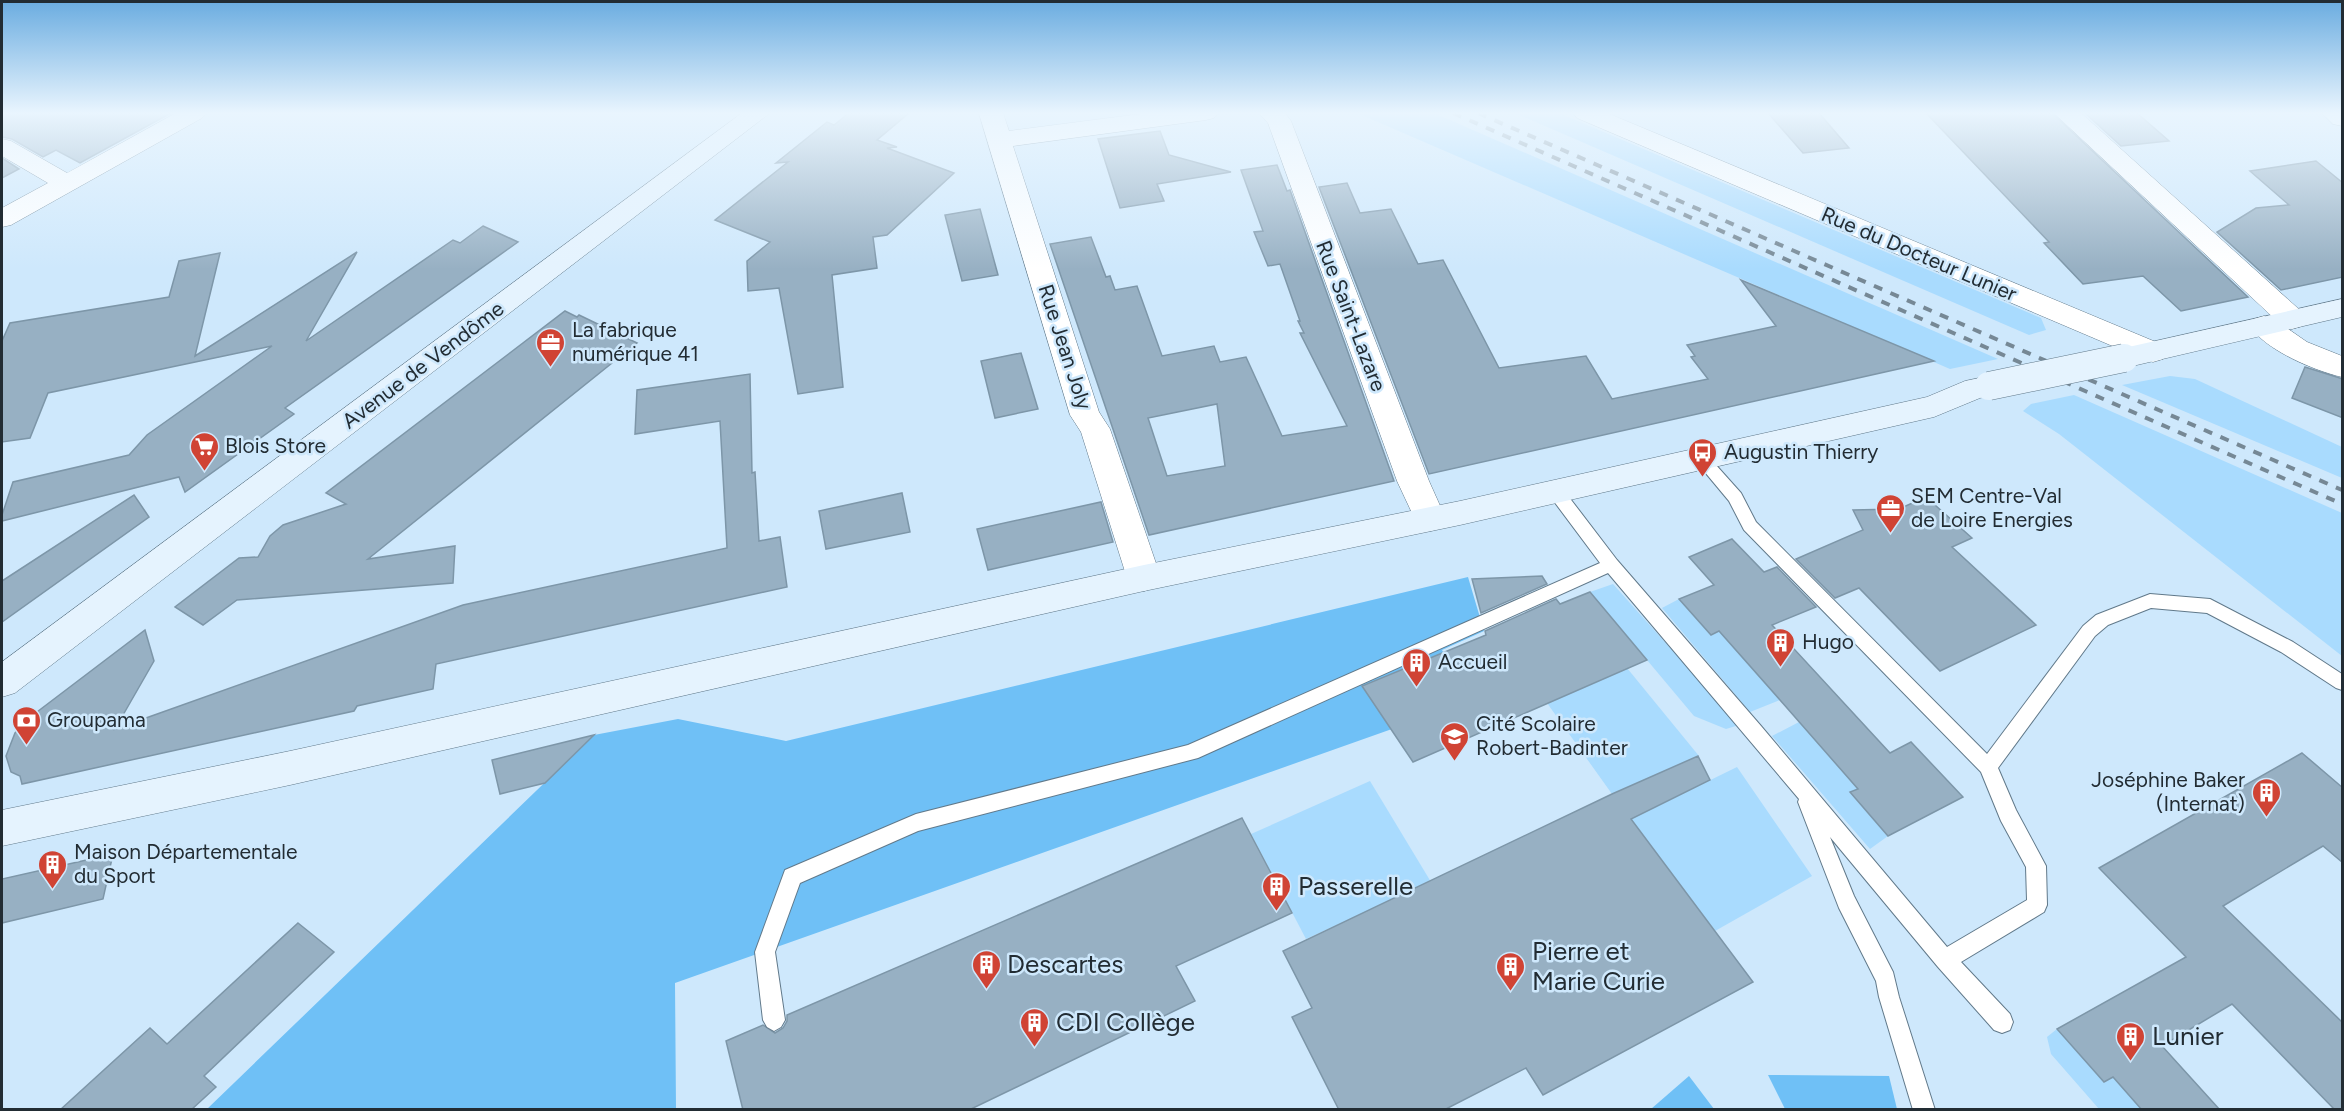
<svg xmlns="http://www.w3.org/2000/svg" width="2344" height="1111" font-family="Figtree,sans-serif">
<style>
.green{fill:#a9dbfe}
.forest{fill:#6fc0f6}
.building{fill:#97b0c3;stroke:#7d96a8;stroke-width:1.5;fill-rule:evenodd}
.lines{fill:none;stroke-linecap:round;stroke-linejoin:round}
.lane-casing{stroke:#61798a;stroke-width:2}
.street-casing{stroke:#61798a;stroke-width:1}
.secondary-casing{stroke:#61798a;stroke-width:1}
.lane{fill:#fff;fill-rule:evenodd}
.street{fill:#fff;fill-rule:evenodd}
.secondary{fill:#e5f3fe;fill-rule:evenodd}
.rail{stroke:#768895;stroke-width:4;stroke-dasharray:9 9;stroke-linecap:butt}
.secondary-bridge-casing{stroke:#61798a;stroke-width:29;stroke-linecap:butt}
.secondary-bridge{stroke:#e5f3fe;stroke-width:28}
.labels{text-anchor:middle;stroke-width:5;stroke-linejoin:round;paint-order:stroke}
.street-label{font-size:21px;fill:#222c33;stroke:#cee8fc}
.poi-label{font-size:21px;fill:#222c33;stroke:#cee8fc;text-anchor:start}
.near-poi-label{font-size:26px;fill:#222c33;stroke:#cee8fc;text-anchor:start}
</style>
<rect width="100%" height="100%" fill="#cee8fc"/>
<g class="green">
<path d="M1357 113H1434L1998 359 1950 369Z"/>
<path d="M1515 113H1559L2041 318 2046 330 2029 335Z"/>
<path d="M2170 376 2195 379 2342 447V478L2122 385Z"/>
<path d="M2074 395 2342 513V656L2059 434 2023 411 2031 404Z"/>
<path d="M1613 584 1739 725 1726 729 1694 716 1590 592Z"/>
<path d="M1679 599 1711 634 1719 631 1780 700 1750 712 1662 608Z"/>
<path d="M1627 668 1699 756 1612 794 1547 703Z"/>
<path d="M1799 722 1858 789 1850 793 1888 836 1870 849 1772 736Z"/>
<path d="M1737 767 1812 876 1715 931 1631 819Z"/>
<path d="M1370 781 1431 882 1306 939 1251 834Z"/>
<path d="M2057 1029 2104 1082 2113 1077 2142 1109H2099L2051 1054 2047 1037Z"/>
</g>
<g class="forest">
<path d="M1468 577 1484 631 1442 650 1471 701 675 983 676 1109 206 1110 594 735 678 719 786 741Z"/>
<path d="M1768 1075 1889 1076 1897 1109H1785Z"/>
<path d="M1689 1076 1714 1109H1651Z"/>
</g>
<g class="building">
<path d="M2 113H171L80 163 56 150 43 157 12 139 2 137Z"/>
<path d="M849 113H909L877 140 897 147 887 148 954 173 887 235 873 237 877 268 832 275 843 387 798 394 779 288 748 291 747 261 770 242 715 220 788 162 776 163 827 122 834 125Z"/>
<path d="M1768 113H1819L1849 148 1803 153Z"/>
<path d="M1926 113H2052L2248 297 2181 311 2143 276 2083 284 2044 243 2049 242Z"/>
<path d="M2085 113H2137L2169 141 2121 146Z"/>
<path d="M1160 131 1169 155 1231 172 1157 184 1164 201 1120 208 1098 139Z"/>
<path d="M2 158 19 169 2 178Z"/>
<path d="M2316 161 2343 183V277L2281 290 2217 232 2256 208 2289 205 2250 171Z"/>
<path d="M1277 165 1287 191 1290 190 1394 481 1149 535 1050 244 1091 237 1106 277 1110 276 1115 290 1137 286 1162 356 1214 346 1220 362 1246 357 1282 436 1347 426 1300 333H1304L1298 321H1300L1280 264 1268 266 1254 232 1263 231 1241 170ZM1217 404 1225 466 1167 476 1148 418Z"/>
<path d="M1347 183 1360 213 1391 209 1418 264 1443 260 1499 368 1586 356 1612 399 1708 379 1691 357 1695 356 1687 345 1776 326 1741 280 1934 361 1429 474 1319 187Z"/>
<path d="M980 209 998 275 962 281 945 215Z"/>
<path d="M483 226 518 242 285 408 294 414 185 492 179 477 2 521V515L13 482 129 455 147 435 272 346 48 393 30 438 2 442V341L10 323 169 297 179 261 220 253 195 356 357 252 306 341 453 240 460 243Z"/>
<path d="M565 311 577 317 579 315 637 343 368 559 455 546 453 583 237 600 203 625 175 607 239 558 258 557 270 536 283 525 346 504 326 493Z"/>
<path d="M1021 353 1038 409 995 418 981 361Z"/>
<path d="M2305 367 2343 379V418L2292 398Z"/>
<path d="M750 374 752 473 755 472 759 541 780 537 787 587 436 664 433 689 357 706 354 711 22 784 20 776 11 772 6 756 15 733 33 715 145 630 154 661 115 729 463 605 727 548 720 421 635 434 637 390Z"/>
<path d="M902 493 910 532 826 549 819 511Z"/>
<path d="M134 495 149 517 2 622V581Z"/>
<path d="M1926 497 1972 538 1952 547 2036 625 1940 671 1859 588 1835 598 1796 559 1863 530 1853 510 1899 509Z"/>
<path d="M1101 502 1113 542 988 570 977 529Z"/>
<path d="M1732 539 1764 572 1777 567 1816 607 1772 625 1890 753 1911 742 1963 797 1888 836 1850 792 1858 789 1780 700 1719 631 1711 635 1679 599 1714 585 1689 557Z"/>
<path d="M1542 576 1547 584 1481 613 1472 579Z"/>
<path d="M1590 592 1647 660 1413 762 1362 686 1486 635 1485 631 1556 599 1560 604Z"/>
<path d="M594 735 545 783 500 794 492 760Z"/>
<path d="M2302 753 2343 788V863L2323 846 2223 906 2343 1023V1110H2335L2232 1004 2162 1046 2220 1110H2142L2113 1077 2104 1082 2057 1029 2186 957 2099 868Z"/>
<path d="M1698 756 1710 780 1631 819 1753 982 1543 1095 1526 1068 1444 1110H1339L1292 1017 1312 1008 1283 951 1612 794Z"/>
<path d="M1242 818 1292 913 1176 966 1195 1001 969 1110H743L726 1041 763 1025 775 1033 783 1028 787 1021V1015Z"/>
<path d="M113 854 103 899 2 923V879Z"/>
<path d="M298 923 334 952 204 1076 216 1087 191 1110H60L150 1028 167 1044Z"/>
</g>
<g class="lines">
<defs>
<path id="lane" d="M1702 453 1707 455 1741 493 1756 522 1987 754 2083 626 2096 615 2150 594 2210 599 2293 642 2342 674V690L2336 688 2281 652 2207 613 2151 608 2108 625 2095 636 1998 768 2016 810 2046 866 2047 905 2044 912 1961 962 2010 1014 2013 1022 2010 1030 2002 1033 1994 1030 1938 967 1830 837 1854 896 1893 972 1899 997 1935 1110H1913L1879 997 1876 981 1839 908 1798 802 1799 799 1608 573 1198 758 918 831 800 883 775 952 785 1020 781 1027 774 1031 767 1027 763 1020 755 952 785 870 916 814 1188 745 1600 563 1550 496 1548 492 1550 488H1562L1617 560 1761 726 1947 947 2027 900 2026 867 2001 821 1981 772 1744 530 1729 501 1694 459 1697 455Z"/>
<g id="street">
<path d="M176 113H206L202 118 11 225 2 227V208L48 183 2 156V139L11 141 67 173Z"/>
<path d="M979 113H1003L1009 131 1148 113H1218L1214 118 1206 120 1013 146 1099 412 1110 429 1161 578 1156 587 1144 591 1132 587 1127 578 1081 432 1070 415Z"/>
<path d="M1259 113H1285L1291 121 1429 481 1446 519 1441 528 1430 531 1419 528 1397 481 1268 123Z"/>
<path d="M1573 113H1607L2163 345 2167 352 2163 359 2153 362 2143 359 1577 118Z"/>
<path d="M2054 113H2081L2302 312 2306 319 2302 326 2292 329 2284 326 2307 342 2342 356V377C2315 371 2265 350 2250 326L2254 319 2264 316 2278 322Z"/>
<path d="M2322 113H2342V126L2333 124Z"/>
</g>
<g id="secondary">
<path d="M742 113H770L15 693 2 697V662Z"/>
<path d="M2342 299V317L2124 368 2114 365 2110 358 2114 351 2124 348Z"/>
<path d="M1989 376 1999 379 2004 386 1999 393 1980 398 1934 417 1460 525 1144 591 290 785 2 846V810L290 751 1144 565 1460 501 1927 397 1965 381Z"/>
</g>
</defs>
<use href="#lane" class="lane-casing"/>
<use href="#street" class="street-casing"/>
<use href="#secondary" class="secondary-casing"/>
<use href="#lane" class="lane"/>
<use href="#street" class="street"/>
<use href="#secondary" class="secondary"/>
<g class="rail">
<path d="M1453 113 2342 504"/>
<path d="M1478 113 2342 490"/>
</g>
<defs>
<path id="secondary-bridge" d="M1989 386 2124 358"/>
</defs>
<use href="#secondary-bridge" class="secondary-bridge-casing"/>
<use href="#secondary-bridge" class="secondary-bridge"/>
</g>
<linearGradient id="sky" x2="0" y2="1"><stop stop-color="#6aace0"/><stop offset="0.42" stop-color="#e9f5fe"/><stop offset="1" stop-color="#e9f5fe" stop-opacity="0"/></linearGradient>
<rect width="2344" height="269" fill="url(#sky)"/>
<defs>
<symbol id="office-pin" viewBox="-11 -11 22 30"><path d="M0 17L-7.5 6A9.5 9.5 0 1 1 7.5 6Z" fill="#d04334" stroke="#cee8fc"/><path d="M-6-3h4V-5.5h4V-3h4V5H-6ZM-1-4.5V-3h2v-1.5ZM-6 0V1H6V0Z" fill="#fff"/></symbol>
<symbol id="supermarket-pin" viewBox="-11 -11 22 30"><path d="M0 17L-7.5 6A9.5 9.5 0 1 1 7.5 6Z" fill="#d04334" stroke="#cee8fc"/><path d="M-6-5.5h2.5l.6 2H6L4.5 2H-2.5L-4.4-4H-6ZM-1.5 3.2a1.3 1.3 0 1 0 .1 0ZM3 3.2a1.3 1.3 0 1 0 .1 0Z" fill="#fff"/></symbol>
<symbol id="bus-pin" viewBox="-11 -11 22 30"><path d="M0 17L-7.5 6A9.5 9.5 0 1 1 7.5 6Z" fill="#d04334" stroke="#cee8fc"/><path d="M-5-6H5V4H4V6H2V4H-2V6H-4V4H-5ZM-3.5-4V0h7V-4ZM-3.5 1.2v1.5H-2V1.2ZM2 1.2v1.5H3.5V1.2Z" fill="#fff"/></symbol>
<symbol id="building-pin" viewBox="-11 -11 22 30"><path d="M0 17L-7.5 6A9.5 9.5 0 1 1 7.5 6Z" fill="#d04334" stroke="#cee8fc"/><path d="M-4-6H4V6H1V3H-1V6H-4ZM-2.5-4.3h1.7v1.8h-1.7ZM.8-4.3h1.7v1.8H.8ZM-2.5-1h1.7V.8h-1.7ZM.8-1h1.7V.8H.8Z" fill="#fff"/></symbol>
<symbol id="bank-pin" viewBox="-11 -11 22 30"><path d="M0 17L-7.5 6A9.5 9.5 0 1 1 7.5 6Z" fill="#d04334" stroke="#cee8fc"/><path d="M-6-4H6V4H-6ZM0-2.3a2.3 2.3 0 1 0 0 4.6a2.3 2.3 0 1 0 0-4.6Z" fill="#fff"/></symbol>
<symbol id="school-pin" viewBox="-11 -11 22 30"><path d="M0 17L-7.5 6A9.5 9.5 0 1 1 7.5 6Z" fill="#d04334" stroke="#cee8fc"/><path d="M0-5L7-2L0 1L-7-2ZM-4 1L0 2.5L4 1V4Q0 6-4 4Z" fill="#fff"/></symbol>
</defs>
<g fill-rule="evenodd">
<use href="#office-pin" x="534" y="326" width="33" height="45"/>
<use href="#supermarket-pin" x="188" y="430" width="33" height="45"/>
<use href="#bus-pin" x="1686" y="436" width="33" height="45"/>
<use href="#office-pin" x="1874" y="492" width="33" height="45"/>
<use href="#building-pin" x="1764" y="626" width="33" height="45"/>
<use href="#building-pin" x="1400" y="646" width="33" height="45"/>
<use href="#bank-pin" x="10" y="704" width="33" height="45"/>
<use href="#school-pin" x="1438" y="720" width="33" height="45"/>
<use href="#building-pin" x="2250" y="776" width="33" height="45"/>
<use href="#building-pin" x="36" y="848" width="33" height="45"/>
<use href="#building-pin" x="1260" y="870" width="33" height="45"/>
<use href="#building-pin" x="970" y="948" width="33" height="45"/>
<use href="#building-pin" x="1494" y="950" width="33" height="45"/>
<use href="#building-pin" x="1018" y="1006" width="33" height="45"/>
<use href="#building-pin" x="2114" y="1020" width="33" height="45"/>
</g>
<g class="labels">
<g class="street-label">
<text transform="translate(1919 254) rotate(23)" y="7">Rue du Docteur Lunier</text>
<text transform="translate(1351 316) rotate(69)" y="7">Rue Saint-Lazare</text>
<text transform="translate(1065 347) rotate(72)" y="7">Rue Jean Joly</text>
<text transform="translate(423 365) rotate(-37)" y="7">Avenue de Vendôme</text>
</g>
<g class="poi-label">
<text x="572" y="337">La fabrique<tspan x="572" dy="24">numérique 41</tspan></text>
<text x="225" y="453">Blois Store</text>
<text x="1724" y="459">Augustin Thierry</text>
<text x="1911" y="503">SEM Centre-Val<tspan x="1911" dy="24">de Loire Energies</tspan></text>
<text x="1802" y="649">Hugo</text>
<text x="1438" y="669">Accueil</text>
<text x="47" y="727">Groupama</text>
<text x="1476" y="731">Cité Scolaire<tspan x="1476" dy="24">Robert-Badinter</tspan></text>
<text x="2245" y="787" text-anchor="end">Joséphine Baker<tspan x="2245" dy="24">(Internat)</tspan></text>
<text x="74" y="859">Maison Départementale<tspan x="74" dy="24">du Sport</tspan></text>
</g>
<g class="near-poi-label">
<text x="1298" y="895">Passerelle</text>
<text x="1532" y="960">Pierre et<tspan x="1532" dy="30">Marie Curie</tspan></text>
<text x="1007" y="973">Descartes</text>
<text x="1056" y="1031">CDI Collège</text>
<text x="2152" y="1045">Lunier</text>
</g>
</g>
<rect width="2344" height="1111" fill="none" stroke="#222c33" stroke-width="6"/>
</svg>
